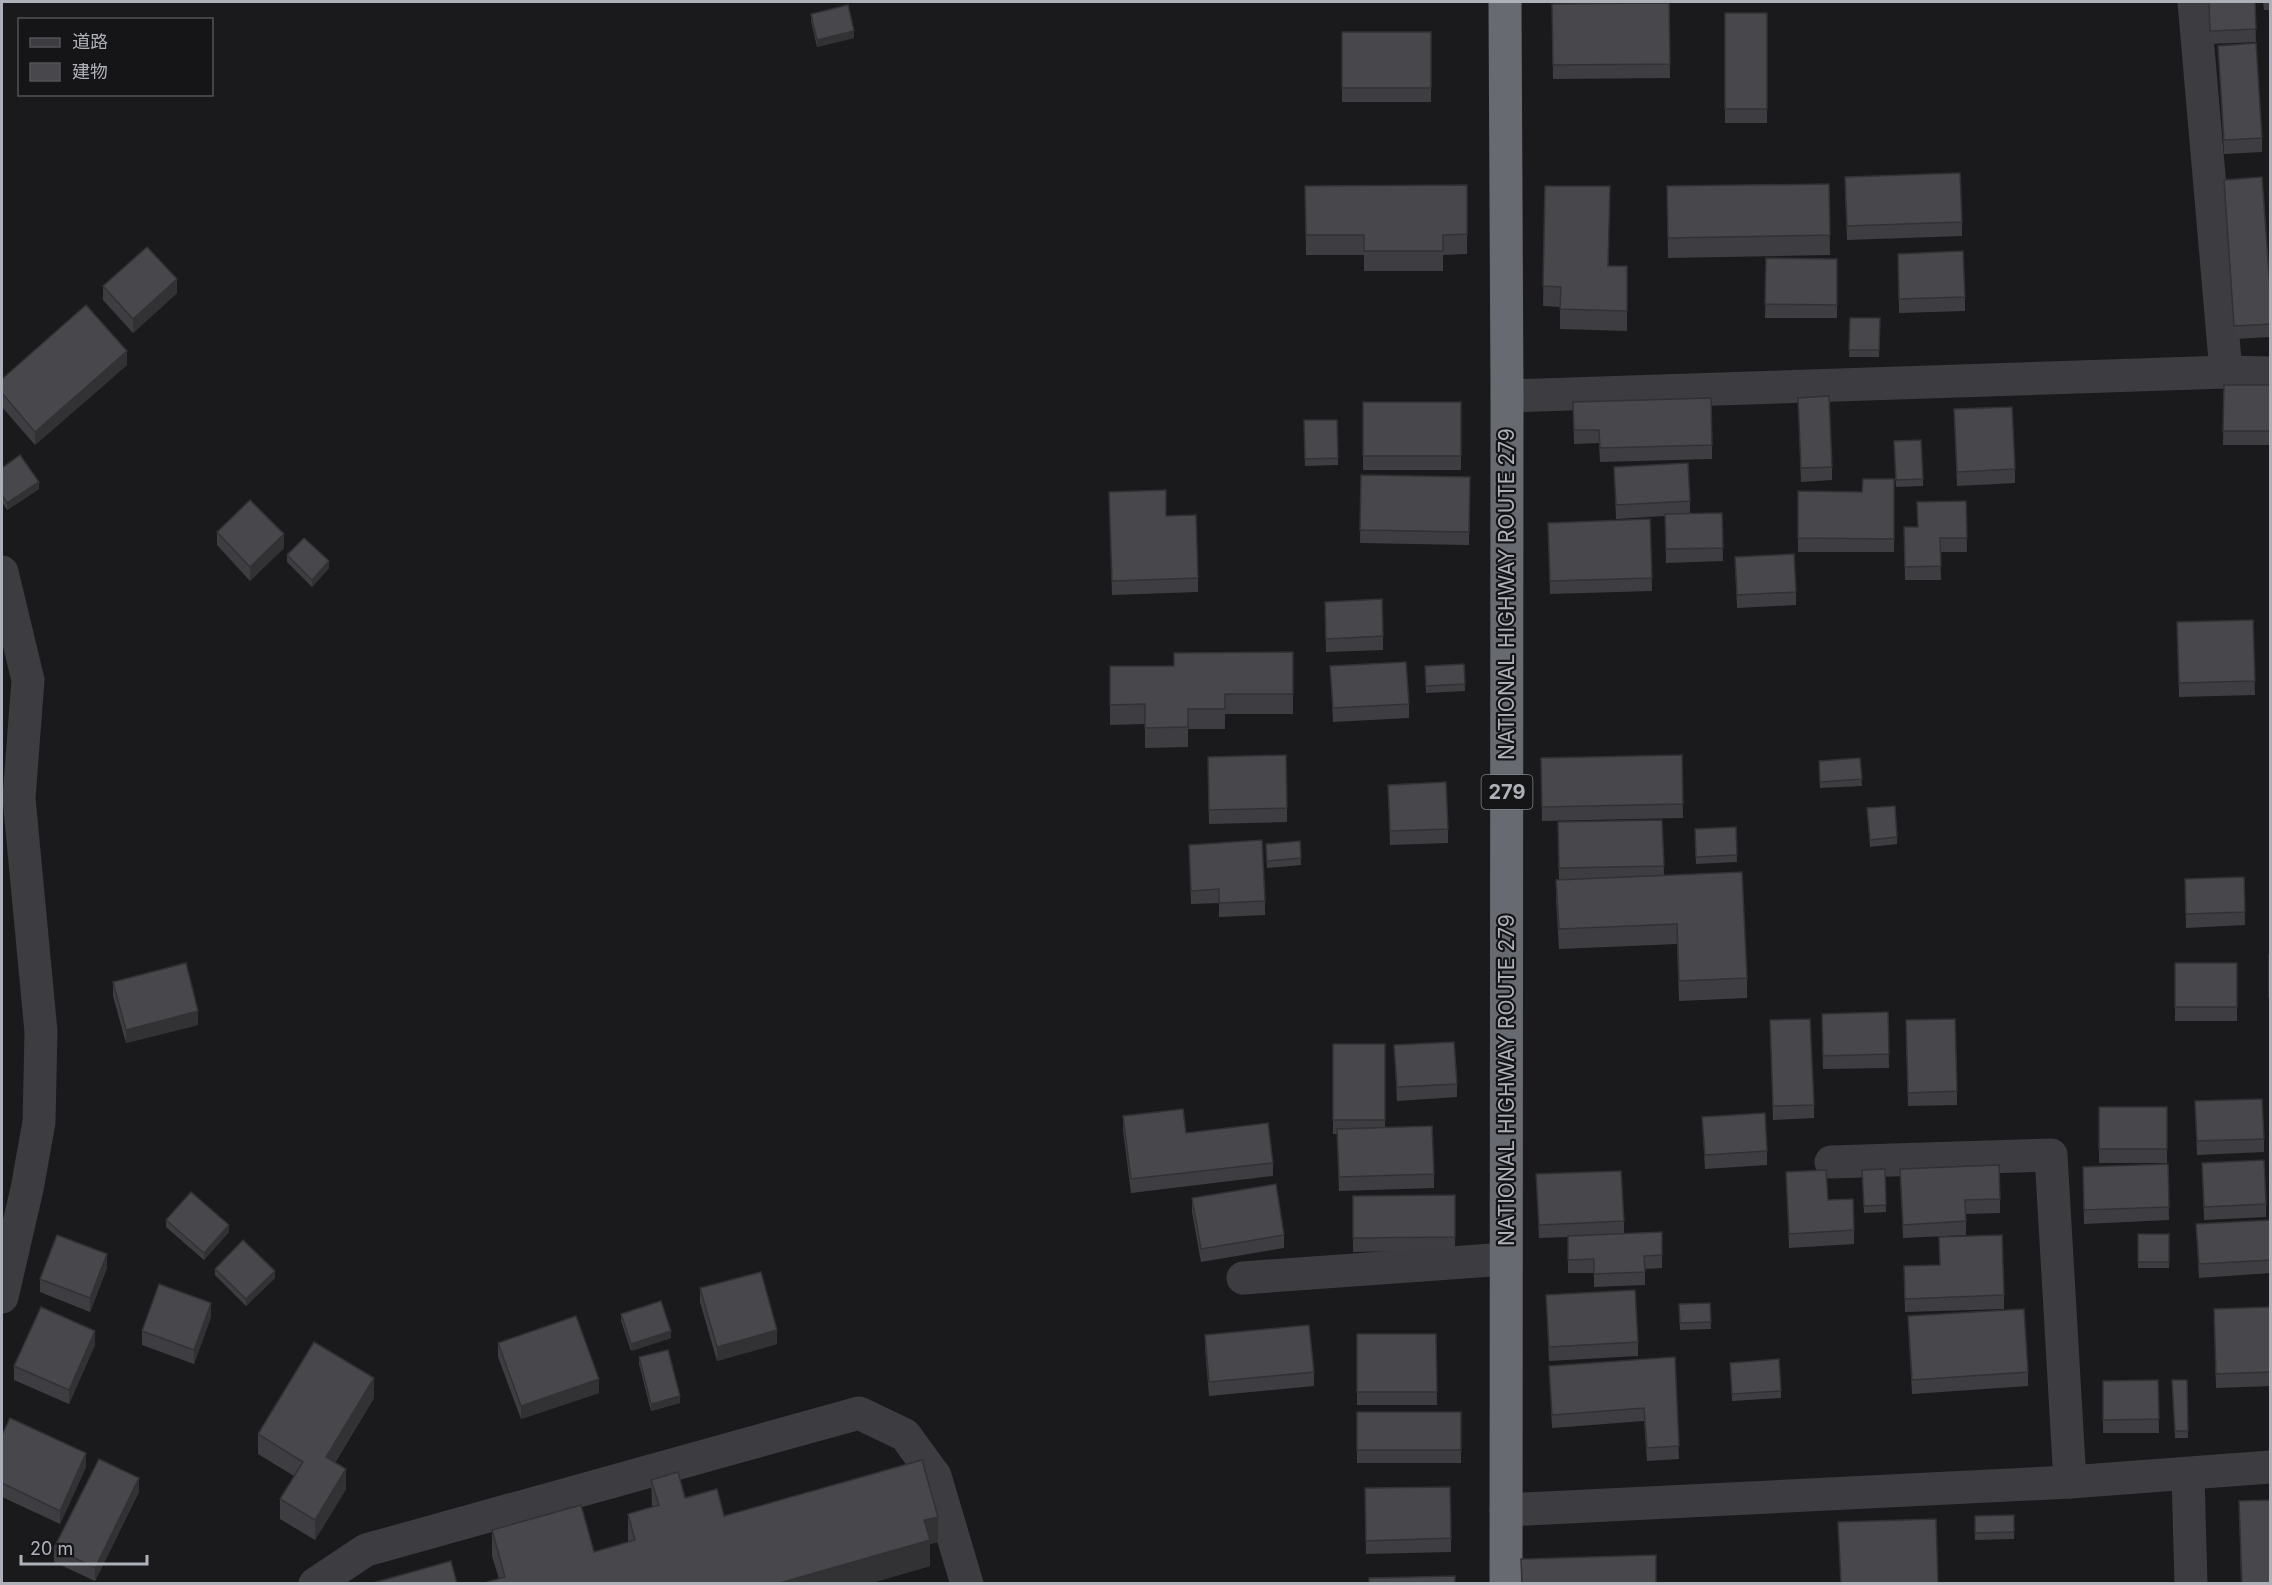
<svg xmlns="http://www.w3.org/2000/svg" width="2272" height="1585" font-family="Inter,'Noto Sans JP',sans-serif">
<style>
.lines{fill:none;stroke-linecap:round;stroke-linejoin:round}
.minor{stroke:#3c3c41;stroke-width:33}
.highway{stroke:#686a71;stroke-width:33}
.wall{fill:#3e3d41}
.shaded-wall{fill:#323235}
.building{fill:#48474c;stroke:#323235;stroke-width:1.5}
.labels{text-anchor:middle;stroke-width:4.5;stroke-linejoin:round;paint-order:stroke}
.shield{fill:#151517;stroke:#808289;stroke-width:1.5}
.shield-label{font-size:20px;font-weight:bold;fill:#aeb1ba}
.street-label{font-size:21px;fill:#aeb1ba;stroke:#151517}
</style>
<rect width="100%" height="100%" fill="#1a1a1c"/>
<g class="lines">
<g class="minor">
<path d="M2194 2 2226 372"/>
<path d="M1507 396 2226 372 2270 373"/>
<path d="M2 572 28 680 19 798 41 1032 39 1122 27 1189 2 1297"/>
<path d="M1831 1162 2051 1155 2070 1482"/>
<path d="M1243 1278 1506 1259"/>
<path d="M2188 1475 2191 1584"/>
<path d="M1506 1510 2070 1482 2270 1467"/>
<path d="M315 1584 366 1550 859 1413 905 1435 935 1476 967 1584"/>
</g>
<path class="highway" d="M1505 2 1507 396 1506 1584"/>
</g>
<g class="wall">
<path d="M2208 2H2255L2256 42 2210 44Z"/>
<path d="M2263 2H2271V10H2264Z"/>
<path d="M1669 3 1670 78 1553 79 1552 4Z"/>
<rect x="1725" y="13" width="42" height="110"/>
<path d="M811 14 854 38 817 47 811 21Z"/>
<rect x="1342" y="32" width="89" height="70"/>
<path d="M2218 46 2262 138V152L2224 154Z"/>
<path d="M2224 180 2271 302V337L2234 339 2224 193Z"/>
<path d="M1829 184 1830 255 1668 258 1667 186Z"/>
<path d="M1467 185V254L1443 255V271H1364V255H1306L1305 186Z"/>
<path d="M1545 186 1609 266H1627V331L1560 329V307L1543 306Z"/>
<path d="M1845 191 1962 222V236L1847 240Z"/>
<path d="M1898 254 1965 297V311L1899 313Z"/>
<path d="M1766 258 1837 259V318H1765Z"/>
<path d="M103 286 177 293 133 333 103 300Z"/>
<path d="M1850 318H1880L1879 357H1849Z"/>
<path d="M127 365 35 445 2 407V379Z"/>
<path d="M2224 385H2271V445H2223Z"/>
<path d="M1798 398 1832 467V480L1801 482Z"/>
<rect x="1363" y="402" width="98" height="68"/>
<path d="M1573 402 1712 445V459L1600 462 1599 443 1574 444Z"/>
<path d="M1954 409 2015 469V483L1957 486Z"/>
<path d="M1304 420H1337L1338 465 1305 466Z"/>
<path d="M1894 448 1923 479V486L1896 487Z"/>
<path d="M1614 467 1690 501V514L1722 513 1723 561 1666 563 1665 516 1616 519Z"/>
<path d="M2 468 39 489 7 510 2 502Z"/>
<path d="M1361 475 1470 477 1469 545 1360 543Z"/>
<path d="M1894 479V552H1798V491L1862 492Z"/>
<path d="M1109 492 1166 516 1198 578V592L1112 595Z"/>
<path d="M1966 501 1967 552H1940L1941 580H1905L1904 527H1918L1917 502Z"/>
<path d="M1650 519 1652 591 1550 594 1548 523Z"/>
<path d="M217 532 284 548 250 581 217 545Z"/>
<path d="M287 555 329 568 312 587 287 562Z"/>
<path d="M1735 557 1796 592V605L1737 608Z"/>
<path d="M1325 602 1383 636V650L1326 652Z"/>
<path d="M2253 620 2255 695 2179 697 2177 622Z"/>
<path d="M1293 652V714H1225V729H1188V747L1145 748V724L1110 725V666H1174V653Z"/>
<path d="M1464 664 1465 691 1426 693 1425 666Z"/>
<path d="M1330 666 1409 704V718L1333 722Z"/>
<path d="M1682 755 1683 818 1542 821 1541 758Z"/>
<path d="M1860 758 1862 786 1820 788 1819 761Z"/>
<path d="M1208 771 1287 808V822L1209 824Z"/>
<path d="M1388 785 1448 829V843L1390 845Z"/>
<path d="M1867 808 1897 837V844L1870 847Z"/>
<path d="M1662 820 1664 875 1747 978V998L1679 1001 1677 944 1559 949 1556 900V880H1559L1558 822Z"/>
<path d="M1736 827 1737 862 1696 864 1695 836Z"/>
<path d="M1300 841 1301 865 1267 868 1266 844Z"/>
<path d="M1189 845 1265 901V915L1219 917V903L1191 904Z"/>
<path d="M2244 877 2245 925 2186 928 2185 879Z"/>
<rect x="2269" y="955" width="2" height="56"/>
<rect x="2175" y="963" width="62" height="58"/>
<path d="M113 982 198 1025 126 1043 113 996Z"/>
<path d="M1888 1012 1889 1068 1823 1069 1822 1014Z"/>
<path d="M1770 1020 1814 1105V1118L1773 1120Z"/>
<path d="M1906 1034 1957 1091V1105L1908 1106Z"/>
<path d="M1333 1044H1385V1128L1434 1174V1188L1339 1191 1337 1134H1333Z"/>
<path d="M1394 1045 1457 1084V1097L1397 1101Z"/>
<path d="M2195 1101 2264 1139V1152L2197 1155Z"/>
<rect x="2099" y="1107" width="68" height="56"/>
<path d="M1123 1116 1186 1133 1273 1163V1176L1131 1193 1123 1130Z"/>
<path d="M1702 1117 1767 1151V1165L1705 1169Z"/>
<path d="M2202 1163 2266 1204V1217L2204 1220Z"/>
<path d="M2168 1164 2169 1220 2084 1224 2083 1167Z"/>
<path d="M1885 1169 1886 1212 1864 1213 1862 1170Z"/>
<path d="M1900 1169 2000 1199V1213L1966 1214V1235L1903 1238Z"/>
<path d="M1786 1172 1828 1200 1854 1230V1244L1789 1248Z"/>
<path d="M1536 1174 1624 1221V1234L1662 1232V1268L1645 1269V1285L1594 1287V1273H1568V1237L1539 1238Z"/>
<path d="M1455 1195V1250L1353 1252V1196Z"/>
<path d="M1192 1198 1284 1235V1248L1201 1262 1192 1212Z"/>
<path d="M166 1220 229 1232 204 1260 166 1227Z"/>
<path d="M2271 1220V1273L2199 1278 2196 1224Z"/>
<rect x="2138" y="1234" width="31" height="34"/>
<path d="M1939 1237 2004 1295V1309L1905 1312 1904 1280 1940 1265Z"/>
<path d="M107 1268 90 1312 40 1292V1279Z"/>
<path d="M215 1269 275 1278 246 1306 215 1275Z"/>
<path d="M700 1288 777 1344 717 1361 700 1302Z"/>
<path d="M1546 1295 1638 1342V1356L1549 1361Z"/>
<path d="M1710 1303 1711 1329 1680 1330 1679 1304Z"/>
<path d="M2271 1307V1386L2216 1388 2214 1322Z"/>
<path d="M621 1314 671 1338 631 1351 621 1321Z"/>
<path d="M1908 1316 2028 1372V1386L1912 1394Z"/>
<path d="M211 1317 194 1364 142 1345V1331Z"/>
<path d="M1357 1334H1436L1437 1405H1357Z"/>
<path d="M1205 1335 1314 1372V1386L1209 1396 1205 1349Z"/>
<path d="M498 1343 599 1393 521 1419 498 1357Z"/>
<path d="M95 1345 69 1404 14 1380V1366Z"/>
<path d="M639 1357 680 1403 651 1411 639 1364Z"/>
<path d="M1675 1357 1679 1459 1647 1461 1644 1421 1552 1428 1549 1366Z"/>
<path d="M1730 1363 1781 1391V1398L1732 1401Z"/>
<path d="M2158 1380 2159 1433H2103V1381Z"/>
<path d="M2172 1380H2187L2188 1438H2175Z"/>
<path d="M374 1398 335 1463 346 1489 315 1540 280 1519V1499L294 1476 258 1454V1434Z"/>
<rect x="1357" y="1412" width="104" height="51"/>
<path d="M2 1435 86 1467 60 1524 2 1497Z"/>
<path d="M651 1480 685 1498 724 1516 938 1542 930 1544V1566L868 1584H487L499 1579 492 1556V1530L594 1552 628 1542V1514L652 1507Z"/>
<path d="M139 1492 95 1581 54 1562V1548Z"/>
<path d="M2239 1501 2271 1584H2241Z"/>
<path d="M1365 1502 1451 1538V1552L1366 1554Z"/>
<path d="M2014 1515V1539L1975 1540V1516Z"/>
</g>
<g class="shaded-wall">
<path d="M854 31V38L817 47V40Z"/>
<path d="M177 279V293L133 333V319Z"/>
<path d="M127 351V365L35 445V432Z"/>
<path d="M39 482V489L7 510V503Z"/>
<path d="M284 534V548L250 581V567Z"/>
<path d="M329 561V568L312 587V580Z"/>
<path d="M198 1011V1025L126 1043V1030Z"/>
<path d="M229 1225V1232L204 1260V1253Z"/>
<path d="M107 1254V1268L90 1312V1298Z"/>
<path d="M275 1271V1278L246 1306V1299Z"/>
<path d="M211 1303V1317L194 1364V1350Z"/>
<path d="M777 1330V1344L717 1361V1347Z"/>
<path d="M95 1331V1345L69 1404V1390Z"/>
<path d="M671 1331V1338L631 1351V1344Z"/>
<path d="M374 1378V1398L326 1477V1457Z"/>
<path d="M599 1379V1393L521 1419V1406Z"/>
<path d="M680 1396V1403L651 1411V1404Z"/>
<path d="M86 1453V1467L60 1524V1511Z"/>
<path d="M346 1469V1489L315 1540V1520Z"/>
<path d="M139 1478V1492L95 1581V1568Z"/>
<path d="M938 1517V1542L930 1544V1566L868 1584H776L924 1520Z"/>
</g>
<g class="building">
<path d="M2209 2H2255L2256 29 2210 31Z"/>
<path d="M1669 3 1670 64 1553 65 1552 4Z"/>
<path d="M848 5 854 31 817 40 811 14Z"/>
<rect x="1725" y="13" width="42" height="96"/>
<rect x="1342" y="32" width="89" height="56"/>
<path d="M2256 43 2262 138 2224 140 2218 46Z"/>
<path d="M1960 173 1962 222 1847 226 1845 177Z"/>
<path d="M2262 177 2271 302V324L2234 326 2224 180Z"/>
<path d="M1829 184 1830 235 1668 238 1667 186Z"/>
<path d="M1467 185V234L1443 235V251H1364V235H1306L1305 186Z"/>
<path d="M1545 186H1610L1608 266H1627V311L1560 309 1561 287 1543 286Z"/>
<path d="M147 247 177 279 133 319 103 286Z"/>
<path d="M1963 251 1965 297 1899 299 1898 254Z"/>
<path d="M1766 258 1837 259V305L1765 304Z"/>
<path d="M86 305 127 351 35 432 2 393V379Z"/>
<path d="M1850 318H1880L1879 350H1849Z"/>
<path d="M2224 385H2271V431H2223Z"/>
<path d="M1829 396 1832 467 1801 468 1798 398Z"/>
<path d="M1711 398 1712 445 1600 448 1599 430H1574L1573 402Z"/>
<rect x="1363" y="402" width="98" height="54"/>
<path d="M2012 407 2015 469 1957 472 1954 409Z"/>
<path d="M1304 420H1337L1338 458 1305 459Z"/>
<path d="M1921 440 1923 479 1896 480 1894 441Z"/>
<path d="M20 455 39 482 7 503 2 495V468Z"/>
<path d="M1688 463 1690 501 1616 505 1614 467Z"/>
<path d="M1361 475 1470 477 1469 532 1360 530Z"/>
<path d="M1863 479H1894V539L1798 538V491L1862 492Z"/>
<path d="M1166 490V516L1196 515 1198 578 1112 581 1109 492Z"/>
<path d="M250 500 284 534 250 567 217 532Z"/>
<path d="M1966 501 1967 538H1940L1941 566 1905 567 1904 527H1918L1917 502Z"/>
<path d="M1722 513 1723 548 1666 549 1665 514Z"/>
<path d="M1650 519 1652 578 1550 581 1548 523Z"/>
<path d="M304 538 329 561 312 580 287 555Z"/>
<path d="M1794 554 1796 592 1737 595 1735 557Z"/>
<path d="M1382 599 1383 636 1326 639 1325 602Z"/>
<path d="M2253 620 2255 681 2179 683 2177 622Z"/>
<path d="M1293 652V694H1225V709H1188V727L1145 728V704L1110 705V666H1174V653Z"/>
<path d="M1406 662 1409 704 1333 708 1330 666Z"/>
<path d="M1464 664 1465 684 1426 686 1425 666Z"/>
<path d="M1286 755 1287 808 1209 810 1208 757Z"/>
<path d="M1682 755 1683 804 1542 807 1541 758Z"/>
<path d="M1860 758 1862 779 1820 782 1819 761Z"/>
<path d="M1446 782 1448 829 1390 831 1388 785Z"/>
<path d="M1895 806 1897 837 1870 840 1867 808Z"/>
<path d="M1662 820 1664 866 1559 868 1558 822Z"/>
<path d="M1736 827 1737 855 1696 857 1695 829Z"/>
<path d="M1262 840 1265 901 1219 903V889L1191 891 1189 845Z"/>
<path d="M1300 841 1301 858 1267 861 1266 844Z"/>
<path d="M1742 872 1747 978 1679 981 1677 924 1559 929 1556 880Z"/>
<path d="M2244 877 2245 912 2186 914 2185 879Z"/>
<rect x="2269" y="955" width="2" height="42"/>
<path d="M186 963 198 1011 126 1030 113 982Z"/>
<rect x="2175" y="963" width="62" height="44"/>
<path d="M1888 1012 1889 1054 1823 1056 1822 1014Z"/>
<path d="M1810 1019 1814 1105 1773 1106 1770 1020Z"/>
<path d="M1955 1019 1957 1091 1908 1093 1906 1020Z"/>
<path d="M1454 1042 1457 1084 1397 1087 1394 1045Z"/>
<rect x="1333" y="1044" width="52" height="76"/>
<path d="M2262 1099 2264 1139 2197 1141 2195 1101Z"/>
<rect x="2099" y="1107" width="68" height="42"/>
<path d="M1183 1109 1186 1133 1268 1123 1273 1163 1131 1179 1123 1116Z"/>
<path d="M1765 1113 1767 1151 1705 1155 1702 1117Z"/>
<path d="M1432 1126 1434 1174 1339 1177 1337 1129Z"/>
<path d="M2264 1160 2266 1204 2204 1207 2202 1163Z"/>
<path d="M2168 1164 2169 1207 2084 1210 2083 1167Z"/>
<path d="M1999 1165 2000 1199 1965 1200 1966 1221 1903 1225 1900 1169Z"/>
<path d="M1885 1169 1886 1205 1864 1206 1862 1170Z"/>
<path d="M1826 1170 1828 1200 1853 1199 1854 1230 1789 1234 1786 1172Z"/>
<path d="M1621 1171 1624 1221 1539 1225 1536 1174Z"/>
<path d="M1276 1184 1284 1235 1201 1249 1192 1198Z"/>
<path d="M191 1192 229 1225 204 1253 166 1220Z"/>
<path d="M1455 1195V1237L1353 1238V1196Z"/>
<path d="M2271 1220V1260L2199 1264 2196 1224Z"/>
<path d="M1662 1232V1255L1644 1256 1645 1272 1594 1274V1259L1568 1260V1236Z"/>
<rect x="2138" y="1234" width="31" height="28"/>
<path d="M57 1235 107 1254 90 1298 40 1279Z"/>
<path d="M2002 1235 2004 1295 1905 1299 1904 1266 1940 1265 1939 1237Z"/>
<path d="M243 1240 275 1271 246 1299 215 1269Z"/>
<path d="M761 1272 777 1330 717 1347 700 1288Z"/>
<path d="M159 1284 211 1303 194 1350 142 1331Z"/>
<path d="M1635 1290 1638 1342 1549 1347 1546 1295Z"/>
<path d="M661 1301 671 1331 631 1344 621 1314Z"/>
<path d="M1710 1303 1711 1322 1680 1323 1679 1304Z"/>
<path d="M41 1307 95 1331 69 1390 14 1366Z"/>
<path d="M2271 1307V1372L2216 1374 2214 1309Z"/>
<path d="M2024 1309 2028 1372 1912 1380 1908 1316Z"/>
<path d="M576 1316 599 1379 521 1406 498 1343Z"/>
<path d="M1309 1325 1314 1372 1209 1382 1205 1335Z"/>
<path d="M1357 1334H1436L1437 1392H1357Z"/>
<path d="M314 1342 374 1378 326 1457 346 1469 315 1520 280 1499 303 1462 258 1434Z"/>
<path d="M668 1350 680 1396 651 1404 639 1357Z"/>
<path d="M1675 1357 1679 1446 1647 1448 1644 1408 1552 1415 1549 1366Z"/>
<path d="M1779 1359 1781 1391 1732 1394 1730 1363Z"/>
<path d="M2158 1380 2159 1419 2103 1420V1381Z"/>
<path d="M2172 1380H2187L2188 1431H2175Z"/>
<rect x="1357" y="1412" width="104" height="38"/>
<path d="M10 1418 86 1453 60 1511 2 1483V1435Z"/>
<path d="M99 1459 139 1478 95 1568 54 1548Z"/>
<path d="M922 1460 938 1517 924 1520 930 1540 776 1584H487V1582L505 1577 492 1530 581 1505 594 1552 635 1540 628 1514 659 1505 651 1480 678 1472 685 1498 717 1489 724 1516Z"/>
<path d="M1450 1487 1451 1538 1366 1541 1365 1488Z"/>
<path d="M2271 1500V1584H2242L2239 1501Z"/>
<path d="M2014 1515V1532L1975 1533V1516Z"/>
<path d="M1936 1519 1938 1584H1841L1838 1522Z"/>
<path d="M1656 1555V1584H1522L1521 1559Z"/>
<path d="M451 1561 457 1584H369Z"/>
<path d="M1455 1576V1584H1369V1578Z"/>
</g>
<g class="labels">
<rect class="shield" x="1481.5" y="775" width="51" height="34" rx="4.5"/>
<g class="shield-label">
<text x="1507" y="799">279</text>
</g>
<g class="street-label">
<text transform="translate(1507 594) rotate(-90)" y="7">NATIONAL HIGHWAY ROUTE 279</text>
<text transform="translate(1507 1080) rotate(-90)" y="7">NATIONAL HIGHWAY ROUTE 279</text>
</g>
</g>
<rect width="2272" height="1585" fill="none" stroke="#aeb1ba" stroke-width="6"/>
<rect x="18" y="18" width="195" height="78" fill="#151517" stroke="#525358" stroke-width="1.5"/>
<rect x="30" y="38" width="30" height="9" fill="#3c3c41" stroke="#525358" stroke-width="1.5"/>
<text x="72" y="48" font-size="18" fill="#aeb1ba">道路</text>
<rect x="30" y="63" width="30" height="18" fill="#48474c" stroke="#525358" stroke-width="1.5"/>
<text x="72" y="78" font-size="18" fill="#aeb1ba">建物</text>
<path d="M21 1555v9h126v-9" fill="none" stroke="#aeb1ba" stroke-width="3"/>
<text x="30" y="1555" font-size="18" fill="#aeb1ba" stroke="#151517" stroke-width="4.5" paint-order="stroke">20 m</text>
</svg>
